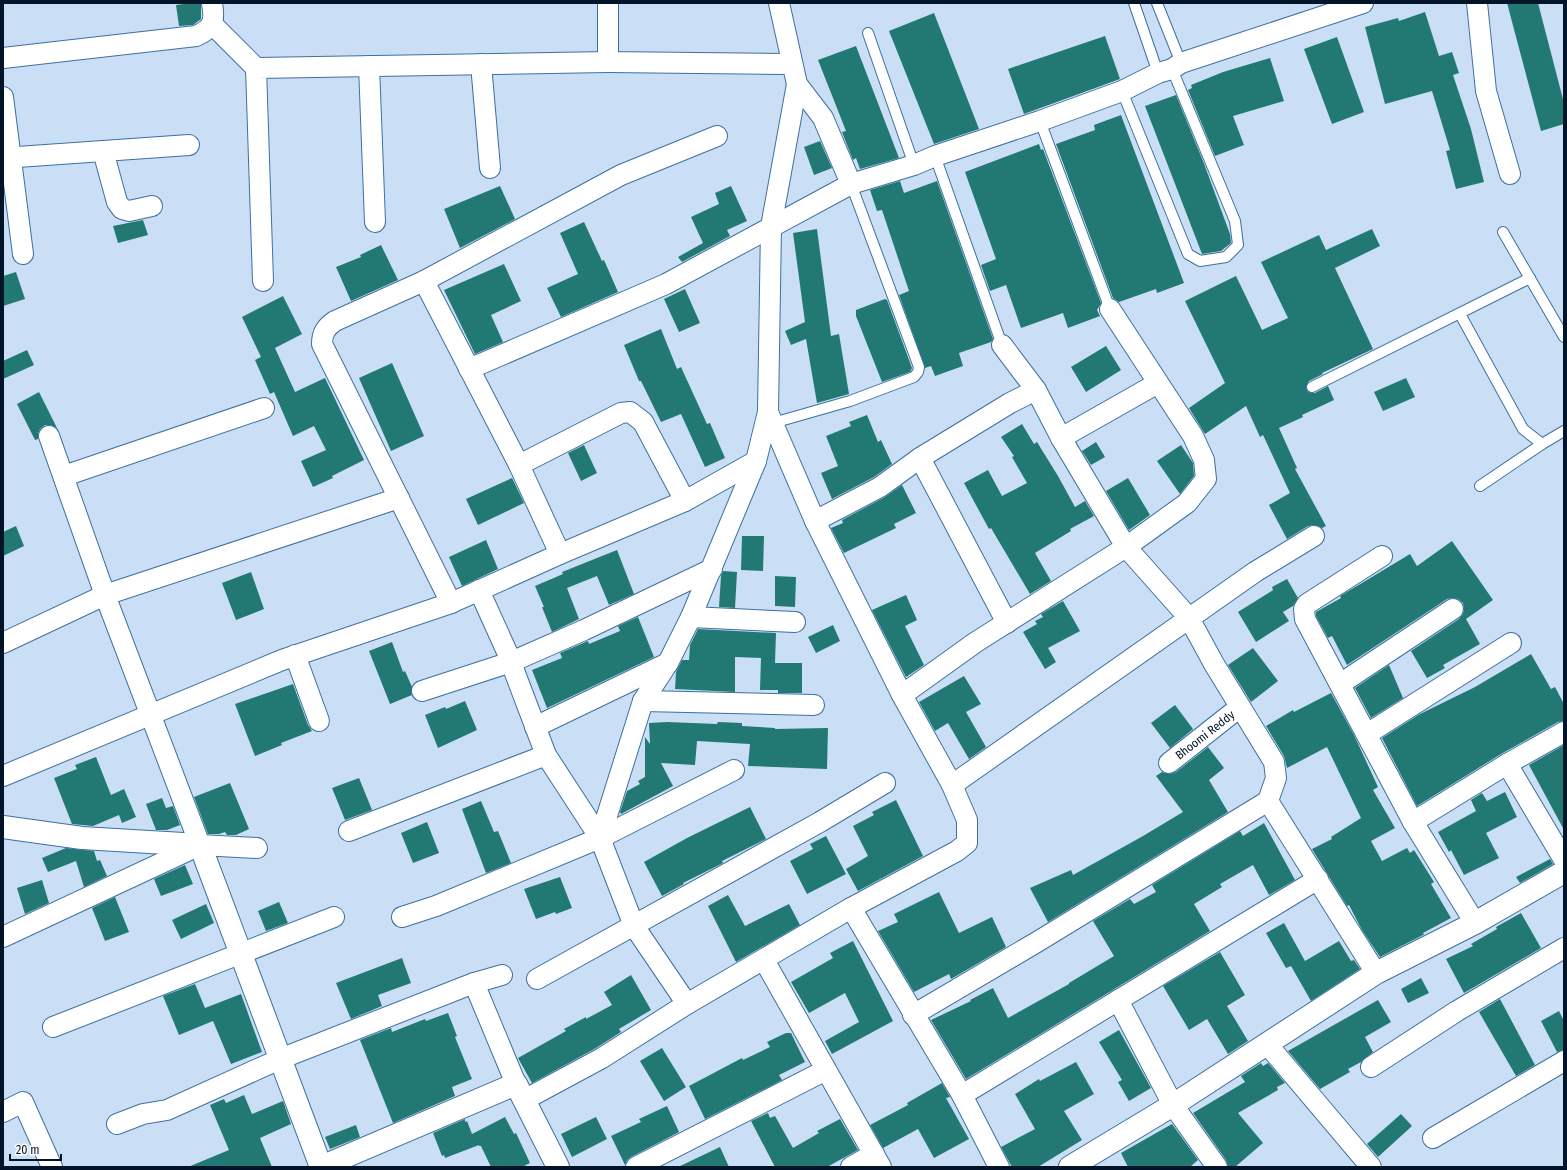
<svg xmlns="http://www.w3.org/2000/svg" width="1567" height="1170" font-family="'Fira Sans Condensed',sans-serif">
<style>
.building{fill:#227974}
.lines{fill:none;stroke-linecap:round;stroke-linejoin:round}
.lane-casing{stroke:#3d70a1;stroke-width:12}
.street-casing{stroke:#3d70a1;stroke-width:22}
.secondary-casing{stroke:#3d70a1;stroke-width:24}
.lane{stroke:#fff;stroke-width:10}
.street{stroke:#fff;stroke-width:20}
.secondary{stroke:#fff;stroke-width:22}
.labels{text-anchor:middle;stroke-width:3;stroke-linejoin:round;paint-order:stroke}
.street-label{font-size:12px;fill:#021428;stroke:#fefefe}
</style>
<rect width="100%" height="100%" fill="#cadff6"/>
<g class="building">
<path d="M192 3H201V19L193 25 179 26 176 5Z"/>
<path d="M1507 3H1538L1564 103V124L1541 131Z"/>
<path d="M1425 12 1439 56 1452 52 1459 73 1453 75 1471 129 1484 182 1456 189 1446 151 1450 150 1432 91 1385 104 1365 27 1398 18 1399 21Z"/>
<path d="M934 13 979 129 934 144 889 31Z"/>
<path d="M1105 36 1120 79 1024 114 1008 69Z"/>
<path d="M1337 37 1364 112 1332 124 1304 49Z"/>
<path d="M856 46 899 158 860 169 856 158 853 160 842 132 846 131 818 60Z"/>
<path d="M1270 58 1284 101 1233 116 1244 145 1215 156 1188 90 1192 88 1191 85 1223 72Z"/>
<path d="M1176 95 1203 161 1230 234 1231 243 1221 251 1202 254 1145 106Z"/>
<path d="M1121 115 1184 283 1157 293 1156 289 1119 302 1113 298 1056 144 1095 130 1094 125Z"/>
<path d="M820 141 832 168 814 175 804 147Z"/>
<path d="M1039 144 1041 150 1043 149 1101 303 1097 310 1100 316 1068 328 1063 313 1021 328 1006 285 990 291 981 265 996 259 965 172Z"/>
<path d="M900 181 904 193 937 181 993 339 991 342 959 353 963 366 935 376 931 366 925 368 899 295 909 291 882 210 877 211 870 190Z"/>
<path d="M500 186 515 219 460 248 444 209Z"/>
<path d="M731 186 747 221 727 230 730 236 682 262 678 257 703 243 691 217 719 204 715 193Z"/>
<path d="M143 220 148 235 118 243 113 226Z"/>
<path d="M584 222 602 261 604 260 618 292 561 317 547 288 578 274 560 233Z"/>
<path d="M817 229 831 336 839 334 849 394 817 403 806 339 791 345 785 331 805 322 793 233Z"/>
<path d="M1372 229 1380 246 1335 268 1373 349 1322 373 1323 374 1309 381 1306 387 1308 392 1315 393 1328 386 1334 400 1302 415 1303 417 1279 428 1297 468 1295 469 1326 526 1322 528 1314 525 1308 526 1287 539 1269 505 1290 493 1263 435 1260 437 1246 406 1205 434 1189 408 1225 383 1185 301 1236 276 1262 330 1288 318 1261 262 1319 235 1326 250Z"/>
<path d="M381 245 398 280 351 301 336 267 361 257 360 255Z"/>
<path d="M504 264 521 301 491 315 503 342 475 354 444 290Z"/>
<path d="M16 272 25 299 3 306V276Z"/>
<path d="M685 289 700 323 679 332 664 299Z"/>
<path d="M283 296 302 334 275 348 295 392 325 378 364 460 332 476 333 478 313 487 301 461 326 450 314 426 293 436 274 392 270 394 255 360 261 357 242 317Z"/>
<path d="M885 299 887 300 912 368 910 372 882 382 856 316V310Z"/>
<path d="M661 329 677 369 681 367 707 424 710 423 725 458 705 467 681 414 661 422 641 381H639L624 345Z"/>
<path d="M1106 346 1121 370 1086 392 1071 367Z"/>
<path d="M27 350 34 365 3 379V361Z"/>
<path d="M392 363 424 436 391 451 359 378Z"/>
<path d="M1406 378 1415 397 1383 411 1374 392Z"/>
<path d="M39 392 57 428 51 425H45L40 429 38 434V439L35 440 17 404Z"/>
<path d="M867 415 878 442 881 440 892 464 874 477 832 499 821 473 838 466 826 436 851 426 849 422Z"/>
<path d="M1022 424 1034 444 1037 442 1058 476 1075 507 1085 501 1094 516 1070 529 1071 531 1035 553 1051 581 1030 594 991 528 989 529 964 483 988 470 1002 496 1027 483 1012 457 1014 456 1001 437Z"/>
<path d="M1096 442 1105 457 1091 465 1082 451Z"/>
<path d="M584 445 597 473 581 481 568 453Z"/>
<path d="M1181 445 1193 463 1194 476 1180 494 1157 461Z"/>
<path d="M512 478 524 503 478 525 466 499Z"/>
<path d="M1128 478 1150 515 1129 530 1106 491Z"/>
<path d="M902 485 916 513 894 524 896 528 844 553 831 528 843 523 842 520 885 497Z"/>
<path d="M16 526 24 546 3 556V532Z"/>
<path d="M742 536H764L763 571 741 570Z"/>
<path d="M486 540 498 569 462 586 449 557Z"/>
<path d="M1452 541 1493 600 1466 619 1480 644 1443 665 1445 668 1427 678 1411 651 1459 619 1463 614 1464 609 1463 603 1458 599 1452 598 1447 599 1347 665 1332 636 1328 638 1316 616V612L1341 598 1340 596 1362 583 1410 554 1417 566Z"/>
<path d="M617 550 634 594 609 605 597 576 567 588 579 619 552 632 542 607H544L535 586 563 574 562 572Z"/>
<path d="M723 571 737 572 735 608 719 607 721 576Z"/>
<path d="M251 572 264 609 236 620 222 583Z"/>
<path d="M775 576 796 577 795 607 775 606Z"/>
<path d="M1287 579 1298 598 1293 606 1283 612 1289 621 1256 642 1238 612 1273 590 1272 587Z"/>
<path d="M906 595 917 620 905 626 924 665 906 677 872 610Z"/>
<path d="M1063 601 1080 631 1048 648 1056 662 1045 669 1023 632 1037 624 1035 621 1043 617 1041 614Z"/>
<path d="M638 617 654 657 547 708 532 670 562 658 560 653 588 641 589 644 620 631 618 626Z"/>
<path d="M833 625 840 641 816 653 808 637Z"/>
<path d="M698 629 776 633 775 663H802V693H778V690H760L761 658 735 657V692L675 689 676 672 682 660H689L690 645Z"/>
<path d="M392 642 403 672 405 671 412 687V695L390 704 369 651Z"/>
<path d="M1253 648 1278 681 1251 702 1228 665Z"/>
<path d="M1531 654 1551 689 1555 687 1564 704V721L1558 722 1501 754 1417 806 1382 738 1420 714 1475 687Z"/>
<path d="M1389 665 1403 698 1371 718 1355 688Z"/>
<path d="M964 676 981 704 966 712 986 747 969 759 948 723 935 731 919 702Z"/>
<path d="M293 684 308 725 312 731 281 743 282 745 255 756 235 704Z"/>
<path d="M1331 693 1354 735 1378 787 1373 790 1395 828 1371 841 1382 861 1407 848 1410 853 1414 850 1434 882 1431 884 1451 918 1423 933 1424 935H1423L1380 957 1362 930 1349 905 1347 906 1312 849 1332 839 1331 837 1361 818 1327 747 1287 768 1284 756 1266 726 1293 710 1294 712Z"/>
<path d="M465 701 477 730 438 748 425 715 445 707 446 709Z"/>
<path d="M1175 705 1193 729 1170 748 1151 723Z"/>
<path d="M667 722 717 724 718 722 742 723V726L775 728V729L828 728 827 769 748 766 750 744 697 741 695 765 661 763 673 786 621 814 620 812 627 791 640 784 638 781 645 777V737L650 744 649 723Z"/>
<path d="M1564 745V830L1529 765Z"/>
<path d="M1208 747 1224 768 1209 780 1228 812 1048 922 1030 888 1071 870 1073 875 1143 836 1183 812 1156 776 1162 772 1170 774 1176 772Z"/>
<path d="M96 757 111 795 124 789 136 817 122 823 119 815 93 826 72 824 54 778 77 769 75 765Z"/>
<path d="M359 778 372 810 345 820 332 788Z"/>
<path d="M230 783 249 829 236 835H227L225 832 219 834H208L194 797Z"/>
<path d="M1505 792 1517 817 1486 833 1499 858 1464 875 1451 850 1449 852 1438 832 1476 811 1471 800 1482 793 1487 801Z"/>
<path d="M162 798 166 808 173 806 180 825 167 830H156L146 804Z"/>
<path d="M896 800 923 856 858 891 846 869 868 856 853 826 874 815 872 812Z"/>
<path d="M481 801 494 832 498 831 511 863 486 873 462 809Z"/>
<path d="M750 807 766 839 722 861 723 863 683 883 684 884 662 896 644 862 687 838Z"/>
<path d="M427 822 439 853 413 863 401 833Z"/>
<path d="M1264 823 1295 880 1269 895 1253 865 1220 884 1222 887 1194 904 1210 931 966 1079 931 1020 971 1001 970 1000 993 988 1008 1018 1069 984V983L1114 956 1093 921 1130 899 1134 904 1156 892 1152 885 1240 831 1243 836Z"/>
<path d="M826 836 846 874 807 894 790 861 813 849 810 844Z"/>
<path d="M66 848 94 851 97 861 100 860 107 876 84 887 76 861 48 872 42 858Z"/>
<path d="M1550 859 1553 864 1520 883 1516 877Z"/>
<path d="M185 865 193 884 161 896 154 879Z"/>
<path d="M560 877 572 908 556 914 555 912 536 919 524 889Z"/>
<path d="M42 880 49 903 25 914 17 888Z"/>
<path d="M939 892 959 933 992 917 1006 947 951 979 949 974 914 992 878 931 898 922 894 914Z"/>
<path d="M728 895 745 926 789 904 800 925 736 962 708 906Z"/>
<path d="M115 897 129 932 105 941 92 908Z"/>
<path d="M279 902 288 923 266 931 258 911Z"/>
<path d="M206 904 214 923 181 939 172 920Z"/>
<path d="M1521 913 1541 948 1464 993 1446 959 1473 946 1471 944 1497 929 1496 927Z"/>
<path d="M1284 923 1305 961 1339 941 1351 961 1354 960 1360 969 1311 1001 1291 966 1286 968 1266 933Z"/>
<path d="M853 941 893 1021 832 1054 825 1041 859 1022 845 993 809 1013 791 982 833 958 830 953Z"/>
<path d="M1220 952 1245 995 1227 1006 1248 1041 1228 1054 1207 1019 1189 1030 1163 986Z"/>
<path d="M402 958 411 983 378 995 382 1006 351 1019 336 983Z"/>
<path d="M631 975 651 1010 619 1029 621 1032 596 1048 532 1083 518 1058 566 1031 564 1029 586 1017V1019L612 1005 604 992Z"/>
<path d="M1421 978 1429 993 1408 1003 1401 989Z"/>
<path d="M195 984 205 1008 241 994 262 1052 231 1064 213 1021 179 1035 163 996Z"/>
<path d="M1500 999 1535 1065 1516 1076 1479 1012Z"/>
<path d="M1378 1000 1391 1022 1365 1037 1373 1052 1361 1062 1348 1069 1350 1072 1320 1089 1288 1051Z"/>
<path d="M1559 1011 1564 1021V1050L1557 1052 1541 1021Z"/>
<path d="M448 1013 457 1036 455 1037 472 1079 452 1087 455 1096 393 1123 360 1040 391 1028 392 1032 425 1019 426 1021Z"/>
<path d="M1119 1030 1151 1088 1129 1101 1118 1082 1122 1080 1099 1042Z"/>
<path d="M786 1033H791L805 1062 779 1075 782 1080 705 1119 689 1086 742 1058 743 1060 770 1047 767 1042Z"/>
<path d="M662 1048 686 1087 664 1101 640 1061Z"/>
<path d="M1076 1062 1094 1094 1064 1111 1082 1140 1038 1167H1012L1001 1147 1035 1129 1015 1094 1039 1079 1040 1081Z"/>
<path d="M1261 1063 1263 1066 1268 1063 1285 1083 1277 1087 1278 1090 1238 1113 1263 1143 1235 1167H1228L1226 1160 1193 1113 1245 1082 1241 1076Z"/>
<path d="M942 1083 950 1097 946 1098 969 1139 934 1158 918 1129 883 1148 870 1125 908 1105 907 1103Z"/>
<path d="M244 1095 252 1114 283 1101 291 1124 260 1138 272 1167H188L229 1150 210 1105 224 1099 226 1103Z"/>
<path d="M667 1106 679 1132 631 1157 627 1160 625 1165 611 1136 641 1122 639 1119Z"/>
<path d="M768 1113 770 1118 775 1116 793 1148 819 1133 817 1131 840 1119 858 1150 827 1167H775L751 1121Z"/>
<path d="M1401 1114 1412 1126 1378 1157 1367 1144Z"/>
<path d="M505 1117 514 1134 516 1133 530 1163 522 1167H491L481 1146H479V1145L445 1158 444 1155 442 1156 433 1133 465 1119V1122L467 1121 472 1134Z"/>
<path d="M596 1117 607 1139 572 1157 561 1134Z"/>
<path d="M1172 1124 1198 1160 1190 1167H1128L1121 1153Z"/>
<path d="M356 1125 360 1137 330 1149 325 1137Z"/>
<path d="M720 1147 729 1167H678Z"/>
</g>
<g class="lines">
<defs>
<g id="lane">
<path d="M1134 3 1158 73"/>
<path d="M1157 3 1181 63"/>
<path d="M868 33 914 165"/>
<path d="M1122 91 1188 254 1200 261 1226 257 1238 245 1235 221 1172 69"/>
<path d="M1040 121 1110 309"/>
<path d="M935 156 1002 345"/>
<path d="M1503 232 1564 337"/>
<path d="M1460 314 1523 429 1542 444 1564 431"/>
<path d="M1312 387 1530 278"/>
<path d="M773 423 850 401 914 377 918 372 919 367 851 184"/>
<path d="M1480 486 1542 444"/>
</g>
<g id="street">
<path d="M608 3V62L791 64"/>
<path d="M779 3 797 84 823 118 851 184"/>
<path d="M1477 3 1486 91 1510 174"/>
<path d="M212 24 256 68"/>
<path d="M3 58 196 36C214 28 215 21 212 3"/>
<path d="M481 64 490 168"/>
<path d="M369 66 375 222"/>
<path d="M3 97 23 254"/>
<path d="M717 136 621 175 424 281 335 321C326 327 322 333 322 344L451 603 560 554 685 501 756 461"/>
<path d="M103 151 117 202 122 209 129 211 152 206"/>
<path d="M3 158 189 145"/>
<path d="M263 281 256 68 608 62"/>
<path d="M424 281 519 465 560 554"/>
<path d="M469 369 666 284 851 184 914 165 935 156 1040 121 1122 91 1158 73 1172 69 1181 63 1363 3"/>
<path d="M1036 390 1061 438 1126 547 1189 618 1214 664 1274 762 1276 778 1268 801 1376 973"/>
<path d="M49 436 105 595 200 845"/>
<path d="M1061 438 1158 383"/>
<path d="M920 458 1007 623"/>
<path d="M519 465 621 413 630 412 643 422 685 501"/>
<path d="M64 476 264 408"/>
<path d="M815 521 880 487 920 458 1010 403 1036 390 1002 345"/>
<path d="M1382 556 1307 604 1304 609 1305 619 1413 822 1475 923"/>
<path d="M479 590 507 652 546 755 600 838 634 926 687 1004"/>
<path d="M691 617 795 622"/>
<path d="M3 643 105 595 399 498"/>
<path d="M295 655 319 721"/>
<path d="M1340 684 1453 609"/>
<path d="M422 691 511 662 584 630 712 569"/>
<path d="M902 695 976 642 1126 547 1187 503 1206 479 1204 460 1193 436 1110 309"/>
<path d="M643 701 814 705"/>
<path d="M535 727 668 663"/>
<path d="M1367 734 1511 643"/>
<path d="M1169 763 1240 707"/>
<path d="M1507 764 1564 860"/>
<path d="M3 776 282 660 451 603"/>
<path d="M952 785 1255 572 1314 536"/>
<path d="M1413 822 1507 764 1564 732"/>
<path d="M349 831 546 755"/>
<path d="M600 838 643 701 668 663 691 617 756 461 768 412 771 227 797 84"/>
<path d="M851 908 962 1095 999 1167"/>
<path d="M402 917 436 906 600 838 734 770"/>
<path d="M3 937 200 845 257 848"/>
<path d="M764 960 881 1167"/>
<path d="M537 979 820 822 885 783"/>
<path d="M474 983 516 1084"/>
<path d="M1118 1000 1173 1105 1217 1167"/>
<path d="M913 1015 1037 942 1268 801"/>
<path d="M53 1027 334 917"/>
<path d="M1267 1044 1371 1167"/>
<path d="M1371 1067 1457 1011 1564 948"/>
<path d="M962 1095 1318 879"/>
<path d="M524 1100 602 1058 687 1004 851 908 957 851 967 843V820L952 785 902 695 815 521 768 412"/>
<path d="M3 1112 23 1102 52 1167"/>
<path d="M117 1124 143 1114 167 1110 280 1059 474 983 502 975"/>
<path d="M1433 1138 1564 1061"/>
<path d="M636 1167 826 1070"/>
<path d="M851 1167 874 1154"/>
</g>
<g id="secondary">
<path d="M3 827 82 838 200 845 321 1167 516 1084 558 1167"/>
<path d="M1070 1167 1173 1105 1376 973 1475 923 1564 872"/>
</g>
</defs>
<use href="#lane" class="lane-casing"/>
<use href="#street" class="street-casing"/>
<use href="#secondary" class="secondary-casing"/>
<use href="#lane" class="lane"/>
<use href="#street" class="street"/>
<use href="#secondary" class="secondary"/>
</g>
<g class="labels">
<g class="street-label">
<text transform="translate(1205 735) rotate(-38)" y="4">Bhoomi Reddy</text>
</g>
</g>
<rect width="1567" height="1170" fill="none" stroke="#021428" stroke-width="8"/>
<path d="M10 1154v6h51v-6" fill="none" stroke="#021428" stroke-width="2"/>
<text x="16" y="1154" font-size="12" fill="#021428" stroke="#fefefe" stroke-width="3" paint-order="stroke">20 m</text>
</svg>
